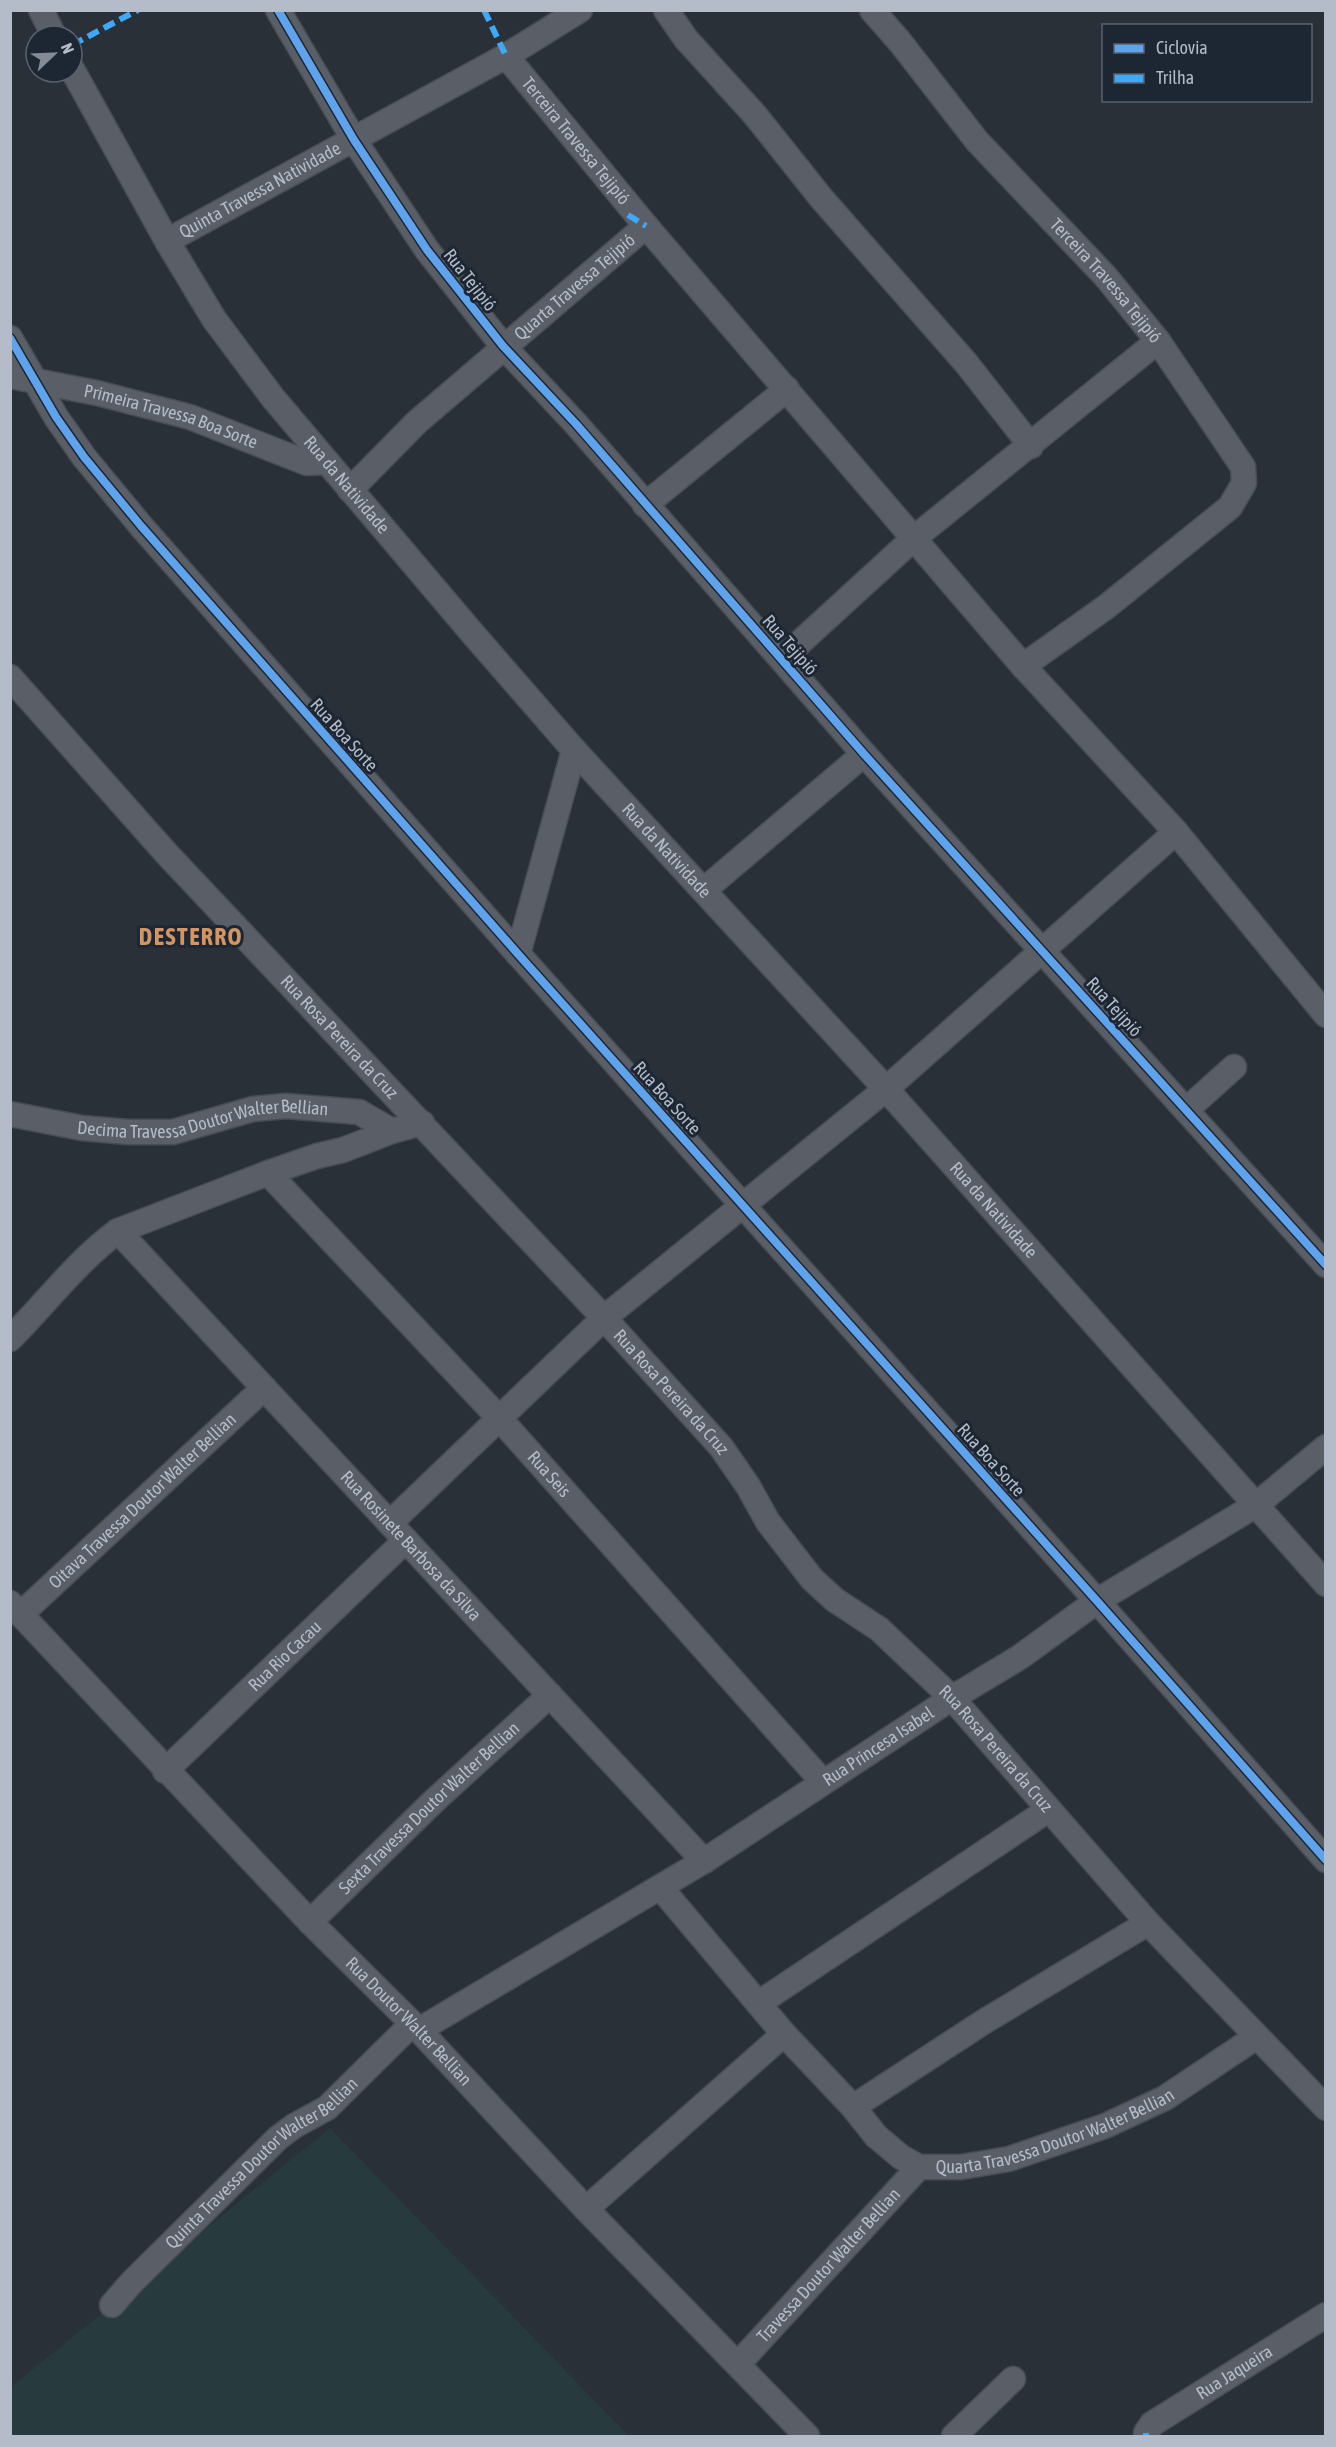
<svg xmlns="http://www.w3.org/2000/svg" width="1336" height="2447" font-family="'Asap Condensed',sans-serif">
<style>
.green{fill:#273a3e}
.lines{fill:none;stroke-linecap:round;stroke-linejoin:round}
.minor-casing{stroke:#484c53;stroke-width:27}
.minor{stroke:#5a5e66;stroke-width:24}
.quiet{stroke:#3fa9f5;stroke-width:6;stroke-dasharray:12 6;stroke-linecap:butt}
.cycleway-casing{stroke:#1d2633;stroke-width:11}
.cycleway{stroke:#60a3ed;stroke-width:8}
.labels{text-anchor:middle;stroke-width:6;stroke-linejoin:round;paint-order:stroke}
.street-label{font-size:18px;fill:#b4bcc9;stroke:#1d2633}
.district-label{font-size:24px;font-weight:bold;letter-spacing:1.5px;fill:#d59563;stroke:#1d2633}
</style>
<rect width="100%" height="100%" fill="#2a3038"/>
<path class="green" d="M330 2128 629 2436H11V2387Z"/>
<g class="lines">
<defs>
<g id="minor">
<path d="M41 10 54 36"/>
<path d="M278 10 354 140 427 250 503 346 576 424 864 754 1326 1265"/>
<path d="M666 10 686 39 755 115 822 199 966 363 1031 446"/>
<path id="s1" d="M872 10 900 42 977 141 1106 277 1158 341 1243 467 1244 483 1230 507 1106 607 1023 666"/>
<path id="s2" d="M506 56 646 226 1023 666 1176 832 1326 1015"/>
<path id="s3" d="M72 69 167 241 214 319 273 398 473 634 574 750 886 1089 1326 1584"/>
<path id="s4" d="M167 241 506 56 580 10"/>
<path d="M10 338 56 417 84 457 141 526 518 954 1097 1601 1326 1860"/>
<path id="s5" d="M10 376 97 393 190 417 307 463 327 462"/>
<path id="s6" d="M350 490 417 422 646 226"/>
<path d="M645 505 787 389"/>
<path d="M782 659 913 539 1158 341"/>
<path id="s7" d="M10 677 166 853 604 1318 721 1447 748 1486 768 1522 812 1579 835 1600 879 1629 952 1698 1148 1923 1326 2108"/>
<path d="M704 890 864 754"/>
<path d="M518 954 574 750"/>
<path d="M1186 1110 1234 1067"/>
<path id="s8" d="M10 1114 82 1128 128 1132H173L253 1109 286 1106 359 1112 392 1131"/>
<path id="s9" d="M268 1173 500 1419 823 1782"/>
<path id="s10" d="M118 1231 704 1861"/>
<path d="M10 1339C46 1303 77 1261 118 1231L268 1173 317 1156 343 1150 392 1131 422 1123"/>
<path d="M390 1523 604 1318 886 1089 1176 832"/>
<path id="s11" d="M10 1603 310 1922 419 2030 586 2209 807 2436"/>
<path id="s12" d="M21 1614 264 1388"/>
<path id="s13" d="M165 1771 406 1540"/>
<path id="s14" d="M660 1887 784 2034 853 2107 876 2136 901 2157 919 2167H961L1009 2159 1105 2126 1165 2098 1256 2037"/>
<path id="s15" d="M310 1922 434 1801 550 1695"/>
<path d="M759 2003 1048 1810"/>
<path id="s16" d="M419 2030 704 1861 952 1698 1020 1657 1097 1601 1256 1505 1326 1447"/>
<path d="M853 2107 985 2021 1148 1923"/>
<path d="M586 2209 784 2034"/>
<path id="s17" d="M112 2305 132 2282 278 2138 294 2126 327 2108 412 2024"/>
<path id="s18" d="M738 2364 919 2167"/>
<path id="s19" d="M1146 2433 1152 2424 1326 2315"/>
<path d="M954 2436 1013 2379"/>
</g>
</defs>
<use href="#minor" class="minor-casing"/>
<use href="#minor" class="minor"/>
<g class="quiet">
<path d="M484 10 506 56"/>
<path d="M72 45 138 10"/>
<path d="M628 215 646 226"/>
<path d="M1146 2433V2436"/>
</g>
<defs>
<g id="cycleway">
<path d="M278 10 354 140 427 250 503 346 576 424 864 754 1326 1265"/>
<path d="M10 338 56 417 84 457 141 526 518 954 1097 1601 1326 1860"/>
</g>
</defs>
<use href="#cycleway" class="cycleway-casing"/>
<use href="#cycleway" class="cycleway"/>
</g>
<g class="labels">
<g class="street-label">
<text dy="6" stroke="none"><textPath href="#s2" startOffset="110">Terceira Travessa Tejipió</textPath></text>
<text dy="6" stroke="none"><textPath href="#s4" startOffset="106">Quinta Travessa Natividade</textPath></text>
<text transform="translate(470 280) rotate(52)" y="6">Rua Tejipió</text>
<text dy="6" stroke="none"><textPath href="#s1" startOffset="358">Terceira Travessa Tejipió</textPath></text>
<text dy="6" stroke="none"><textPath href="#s6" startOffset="303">Quarta Travessa Tejipió</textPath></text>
<text dy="6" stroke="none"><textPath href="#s5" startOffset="166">Primeira Travessa Boa Sorte</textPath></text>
<text dy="6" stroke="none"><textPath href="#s3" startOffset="500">Rua da Natividade</textPath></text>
<text transform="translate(790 645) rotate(49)" y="6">Rua Tejipió</text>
<text transform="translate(344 735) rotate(48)" y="6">Rua Boa Sorte</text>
<text dy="6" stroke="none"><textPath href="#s3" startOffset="986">Rua da Natividade</textPath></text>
<text transform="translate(1114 1007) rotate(48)" y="6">Rua Tejipió</text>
<text dy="6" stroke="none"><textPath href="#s7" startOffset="488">Rua Rosa Pereira da Cruz</textPath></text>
<text transform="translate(667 1098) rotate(48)" y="6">Rua Boa Sorte</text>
<text dy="6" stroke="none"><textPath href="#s8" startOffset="196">Decima Travessa Doutor Walter Bellian</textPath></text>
<text dy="6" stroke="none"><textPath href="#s3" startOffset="1472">Rua da Natividade</textPath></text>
<text dy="6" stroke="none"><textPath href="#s7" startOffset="974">Rua Rosa Pereira da Cruz</textPath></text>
<text transform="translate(991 1460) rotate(48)" y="6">Rua Boa Sorte</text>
<text dy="6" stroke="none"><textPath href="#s9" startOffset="412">Rua Seis</textPath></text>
<text dy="6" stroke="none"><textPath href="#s12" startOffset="166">Oitava Travessa Doutor Walter Bellian</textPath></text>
<text dy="6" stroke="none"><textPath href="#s10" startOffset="430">Rua Rosinete Barbosa da Silva</textPath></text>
<text dy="6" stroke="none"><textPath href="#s13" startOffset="166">Rua Rio Cacau</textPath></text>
<text dy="6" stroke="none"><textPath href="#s16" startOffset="540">Rua Princesa Isabel</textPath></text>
<text dy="6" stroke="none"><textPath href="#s7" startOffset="1460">Rua Rosa Pereira da Cruz</textPath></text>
<text dy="6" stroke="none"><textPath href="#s15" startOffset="165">Sexta Travessa Doutor Walter Bellian</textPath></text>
<text dy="6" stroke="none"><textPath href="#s11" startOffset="578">Rua Doutor Walter Bellian</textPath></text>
<text dy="6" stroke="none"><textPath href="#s14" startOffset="525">Quarta Travessa Doutor Walter Bellian</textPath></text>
<text dy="6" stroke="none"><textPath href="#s17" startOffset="207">Quinta Travessa Doutor Walter Bellian</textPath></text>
<text dy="6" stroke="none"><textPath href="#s18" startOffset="134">Travessa Doutor Walter Bellian</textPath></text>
<text dy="6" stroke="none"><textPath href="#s19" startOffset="108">Rua Jaqueira</textPath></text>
</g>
<g class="district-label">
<text x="191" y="945">DESTERRO</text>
</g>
</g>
<rect width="1336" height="2447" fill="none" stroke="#b4bcc9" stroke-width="24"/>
<rect x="1102" y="24" width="210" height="78" fill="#1d2633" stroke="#59626f" stroke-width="1.5"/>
<rect x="1114" y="44" width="30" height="9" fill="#60a3ed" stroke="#59626f" stroke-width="1.5"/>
<text x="1156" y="54" font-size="18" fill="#b4bcc9">Ciclovia</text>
<rect x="1114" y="74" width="30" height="9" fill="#3fa9f5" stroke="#59626f" stroke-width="1.5"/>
<text x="1156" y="84" font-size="18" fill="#b4bcc9">Trilha</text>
<g transform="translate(54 54) rotate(67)"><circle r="28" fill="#1d2633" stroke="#59626f" stroke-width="1.5"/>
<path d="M0-4.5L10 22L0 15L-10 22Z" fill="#848b96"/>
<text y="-9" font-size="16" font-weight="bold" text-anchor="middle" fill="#b4bcc9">N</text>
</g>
</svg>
